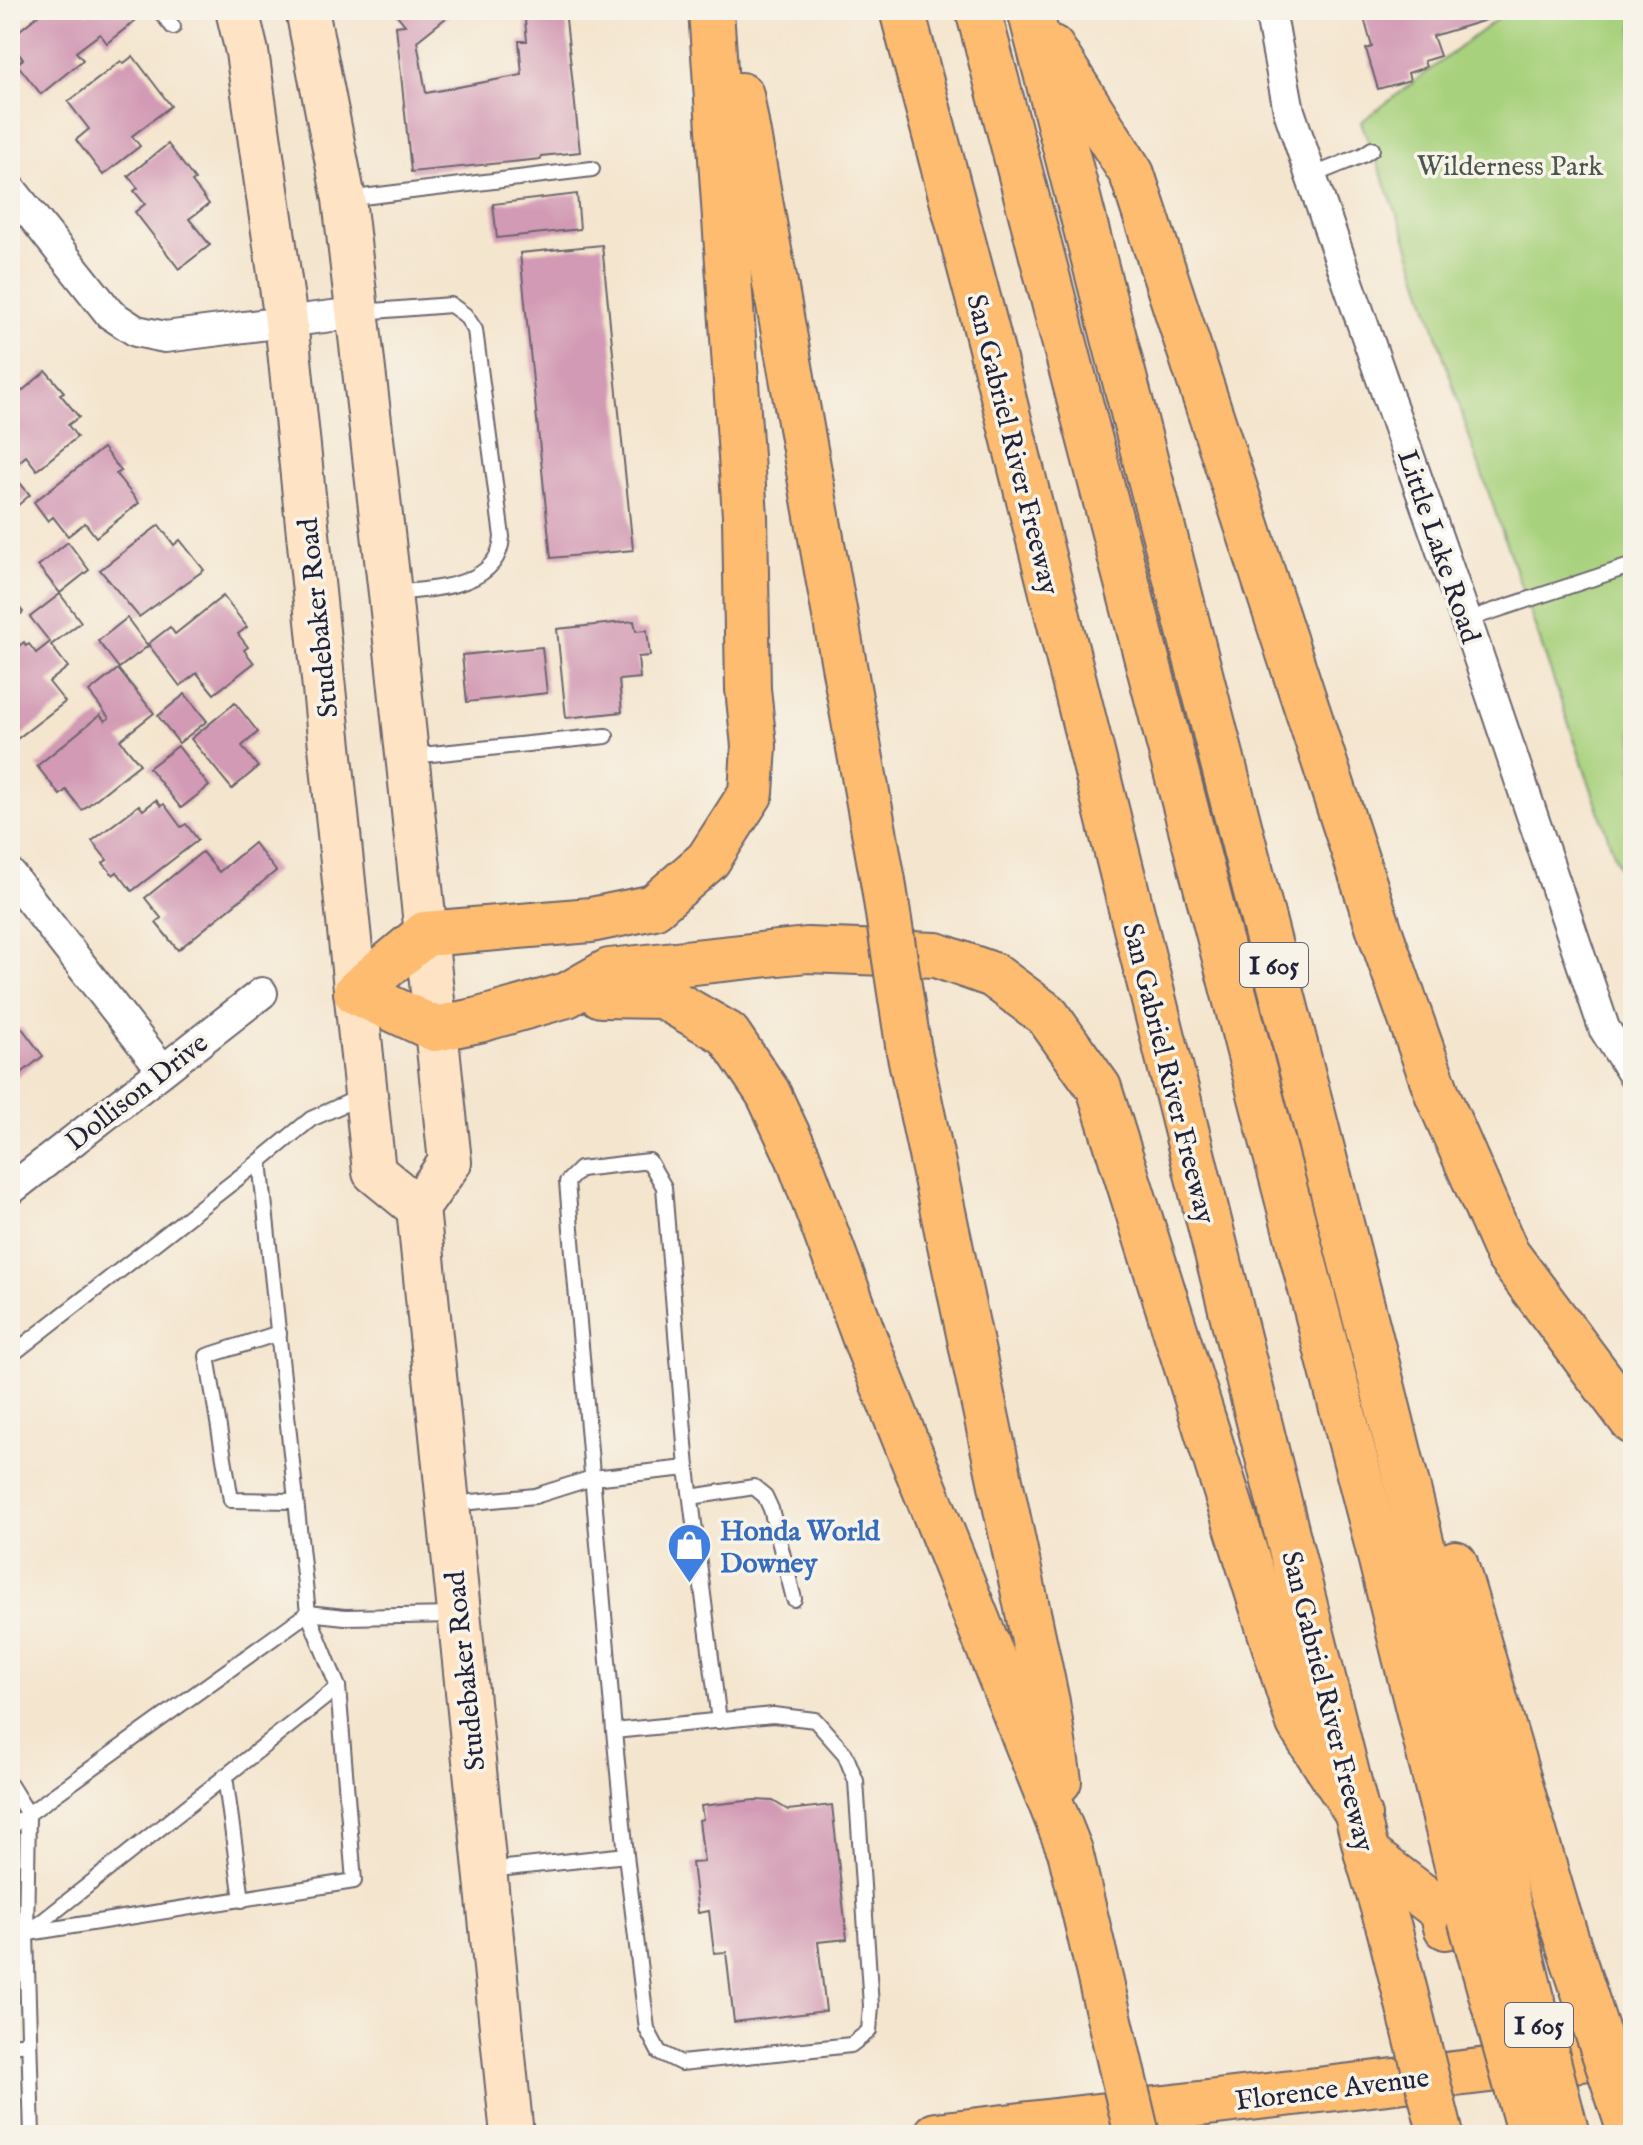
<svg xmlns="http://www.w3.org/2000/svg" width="1643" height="2145" font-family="'IM FELL English',serif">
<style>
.green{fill:#a8d17d;stroke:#657a5c;stroke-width:2}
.building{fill:#d29ab4}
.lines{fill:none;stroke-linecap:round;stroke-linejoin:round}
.service-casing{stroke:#6c666e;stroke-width:18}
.minor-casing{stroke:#6c666e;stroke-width:34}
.secondary-casing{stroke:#6c666e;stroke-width:46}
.primary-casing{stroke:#6c666e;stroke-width:48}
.motorway-casing{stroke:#6c666e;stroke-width:48}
.service{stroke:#fff;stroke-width:14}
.minor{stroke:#fff;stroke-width:30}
.secondary{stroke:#fee4c5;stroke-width:42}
.primary{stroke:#fdbc6f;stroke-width:44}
.motorway{stroke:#fdbc6f;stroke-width:44}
.motorway-bridge-casing{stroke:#6c666e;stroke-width:48;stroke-linecap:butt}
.motorway-bridge{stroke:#fdbc6f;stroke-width:44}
.labels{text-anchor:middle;stroke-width:7;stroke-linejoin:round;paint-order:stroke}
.shield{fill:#f7f3e8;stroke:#62616f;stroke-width:2}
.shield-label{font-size:26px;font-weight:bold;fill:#22223b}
.park-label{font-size:28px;fill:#4a574f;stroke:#f7f3e8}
.street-label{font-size:28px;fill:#22223b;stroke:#f7f3e8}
.shop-label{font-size:28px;font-weight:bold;fill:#366cbe;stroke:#f7f3e8;text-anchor:start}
</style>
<rect width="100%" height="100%" fill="#f7f3e8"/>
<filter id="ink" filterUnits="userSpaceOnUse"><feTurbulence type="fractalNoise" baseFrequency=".0125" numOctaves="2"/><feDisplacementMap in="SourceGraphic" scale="16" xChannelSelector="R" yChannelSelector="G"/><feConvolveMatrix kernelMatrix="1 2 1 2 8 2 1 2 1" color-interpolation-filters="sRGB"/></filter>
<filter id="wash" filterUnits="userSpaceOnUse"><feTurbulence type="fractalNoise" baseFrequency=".006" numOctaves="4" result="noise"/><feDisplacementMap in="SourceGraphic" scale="32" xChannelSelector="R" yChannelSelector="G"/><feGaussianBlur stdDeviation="1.8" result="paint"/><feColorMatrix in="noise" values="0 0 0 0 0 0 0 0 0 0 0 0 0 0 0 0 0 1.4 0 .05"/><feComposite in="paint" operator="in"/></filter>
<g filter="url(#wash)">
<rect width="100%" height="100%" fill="#f4e5ce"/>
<path class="green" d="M1509 10H1633V909L1471 442 1403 229 1361 122Z"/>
<g id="blocks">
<g class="building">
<path d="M45 10H84L87 14 92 10H129L136 20 107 43 100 34 76 52 83 60 41 94 17 64 23 59 10 43V38Z"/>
<path d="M393 10H456L417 41 426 93 522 75 519 41H527L524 10H565L580 152 541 156V159L411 172 396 26 405 25Z"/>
<path d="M1377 10H1483L1486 20 1433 36 1440 56 1424 61 1426 67 1408 73 1410 80 1378 89 1366 49 1372 47 1363 14Z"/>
<path d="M133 56 171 106 132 136 140 146 103 175 76 140 89 129 68 102 121 61 124 63Z"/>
<path d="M168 144 195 180 192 182 209 204 189 219 210 245 179 269 135 212 145 204 134 191 138 188 128 176Z"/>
<path d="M577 194 580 229 497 238 493 204Z"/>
<path d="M602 245 633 550 551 558 520 253Z"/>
<path d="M46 371 64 392 60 394 79 417 68 425 77 437 37 470 26 456 10 470V401Z"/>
<path d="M103 448 121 471 116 474 139 503 96 537 85 523 68 536 53 517 48 521 34 502Z"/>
<path d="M10 471 30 495 10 512Z"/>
<path d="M159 525 174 545 180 540 204 570 139 617 100 570Z"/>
<path d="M68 542 89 570 60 593 38 566Z"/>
<path d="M60 594 81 622 51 645 68 667 49 682 65 702 13 742 10 738V653L24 642 26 646 29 644 36 653 50 642 30 617Z"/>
<path d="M10 596 23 612 10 623Z"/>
<path d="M223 596 247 627 238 634 248 647 244 650 254 663 214 694 197 673 180 686 148 644 170 627 175 634Z"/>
<path d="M127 618 148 646 119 668 98 641Z"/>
<path d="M634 621 636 631 647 630 650 656 638 657 640 678 619 680 622 712 566 718 557 629Z"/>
<path d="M542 647 547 693 467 702 462 655Z"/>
<path d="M118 669 154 713 120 740 140 764 82 810 66 790 60 795 37 766 100 715 105 721 109 718 89 692Z"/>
<path d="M185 694 207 721 179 743 158 716Z"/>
<path d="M235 703 258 732 242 746 258 767 232 789 191 739Z"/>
<path d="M178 746 209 786 181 808 149 768Z"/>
<path d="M156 800 161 806 164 804 181 827 186 824 198 840 132 891 117 872 113 875 103 863 107 860 92 841 139 805 143 810Z"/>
<path d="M254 843 276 871 178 950 156 923 161 918 145 898 202 852 219 872Z"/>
<path d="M10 1027 14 1032 21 1027 43 1056 10 1082Z"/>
<path d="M755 1800 773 1801 788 1810 832 1805 847 1939 818 1942 826 2011 734 2022 726 1952 714 1953 709 1911 698 1913 692 1863 704 1862 699 1820 703 1819 701 1806Z"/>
</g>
</g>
</g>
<g filter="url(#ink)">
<use href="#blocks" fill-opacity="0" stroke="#6c666e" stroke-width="2"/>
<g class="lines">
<defs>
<g id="service">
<path d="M159 10 173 27"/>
<path d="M1311 176 1363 155 1372 149"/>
<path d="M346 199 592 169"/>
<path d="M361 312 451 305 465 315 475 330 502 537C499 588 432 589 393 593"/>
<path d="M1466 620 1633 565"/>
<path d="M412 756 606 736"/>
<path d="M260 1161 311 1119 360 1097"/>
<path d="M279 1333 207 1356 231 1500 296 1501"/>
<path d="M10 1356 260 1161 308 1613 28 1814 10 1785"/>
<path d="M691 1497 754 1487 765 1496 771 1509 794 1599"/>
<path d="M451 1504 535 1496 592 1478 687 1468"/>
<path d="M614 1731 567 1182 580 1169 649 1161 664 1187 687 1468 719 1721"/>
<path d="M225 1776 242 1900"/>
<path d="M10 1828 28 1814 26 1934 32 2135"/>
<path d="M489 1870 626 1855 647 2029 659 2052 681 2063 851 2045 869 2031 871 2006 856 1781 845 1754 815 1720 773 1715 614 1731 626 1855"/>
<path d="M29 1932 338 1687"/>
<path d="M10 1936 354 1881 338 1687 308 1613 345 1617 456 1615"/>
<path d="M10 2045 29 2043"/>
</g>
<g id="minor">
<path d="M1270 10 1289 111 1311 176 1466 620 1604 1028 1633 1074"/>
<path d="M10 188 110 314 136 331 165 337 356 313"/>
<path d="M10 874 162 1069"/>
<path d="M10 1190 262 993"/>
</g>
<g id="secondary">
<path d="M237 10 247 52 286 321 374 1172 418 1208"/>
<path d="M307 10 344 199 390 593 450 1162 418 1208 512 2135"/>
</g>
<path id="primary" d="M936 2135 1633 2053"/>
<g id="motorway">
<path d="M711 10 745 516 748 689 754 746 751 793 708 860 654 907 591 920 425 934 356 992 435 1029 479 1020 567 995 609 971 807 950 936 955 993 975 1047 1015 1099 1088 1299 1724 1359 1816"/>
<path d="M902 10 987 332 1367 1854 1389 1928"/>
<path d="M978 10 1372 1524 1470 1918"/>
<path d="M1030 10 1375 1356 1486 1803 1511 1916"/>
<path d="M1052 48 1132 174 1380 932 1438 1096 1507 1254 1633 1422"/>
<path d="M741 95 883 881"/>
<path d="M601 995 662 996 728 1034 768 1093 798 1157 868 1347 1070 1851"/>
<path d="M909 1051 1047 1702 1059 1781"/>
<path d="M1455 1563 1557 1910"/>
<path d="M1367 1854 1442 1911 1446 1927"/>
</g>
</defs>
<use href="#service" class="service-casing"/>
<use href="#minor" class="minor-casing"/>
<use href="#secondary" class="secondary-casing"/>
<use href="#primary" class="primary-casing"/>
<use href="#motorway" class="motorway-casing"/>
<use href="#service" class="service"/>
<use href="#minor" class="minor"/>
<use href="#secondary" class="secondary"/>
<use href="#primary" class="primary"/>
<use href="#motorway" class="motorway"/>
<defs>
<g id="motorway-bridge">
<path d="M883 881 909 1051"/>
<path d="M1070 1851 1137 2135"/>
<path d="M1557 1910 1631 2135"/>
<path d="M1511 1916 1567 2135"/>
<path d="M1470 1918 1530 2135"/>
<path d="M1389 1928 1441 2135"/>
</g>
</defs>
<use href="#motorway-bridge" class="motorway-bridge-casing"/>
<use href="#motorway-bridge" class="motorway-bridge"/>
</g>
</g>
<defs>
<symbol id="shop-pin" viewBox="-11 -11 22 30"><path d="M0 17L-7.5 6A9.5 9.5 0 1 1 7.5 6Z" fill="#3f7fe0" stroke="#f7f3e8"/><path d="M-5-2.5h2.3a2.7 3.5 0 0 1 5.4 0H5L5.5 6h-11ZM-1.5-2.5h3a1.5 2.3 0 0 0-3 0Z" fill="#fff"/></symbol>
</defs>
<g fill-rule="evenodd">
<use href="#shop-pin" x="664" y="1520" width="51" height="69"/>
</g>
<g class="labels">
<g class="shield">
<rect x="1240" y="943" width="68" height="44" rx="6"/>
<rect x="1505" y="2003" width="68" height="44" rx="6"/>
</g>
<g class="shield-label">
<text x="1274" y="974">I 605</text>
<text x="1539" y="2034">I 605</text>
</g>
<g class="park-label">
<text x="1510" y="175">Wilderness Park</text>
</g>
<g class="street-label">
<text transform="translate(1014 444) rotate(76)" y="10">San Gabriel River Freeway</text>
<text transform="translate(1440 546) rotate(71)" y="10">Little Lake Road</text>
<text transform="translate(317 618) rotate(-96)" y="10">Studebaker Road</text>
<text transform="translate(1170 1073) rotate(76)" y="10">San Gabriel River Freeway</text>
<text transform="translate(136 1091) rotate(-38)" y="10">Dollison Drive</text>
<text transform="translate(464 1671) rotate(-96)" y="10">Studebaker Road</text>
<text transform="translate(1329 1701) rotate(76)" y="10">San Gabriel River Freeway</text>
<text transform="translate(1332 2088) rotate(-7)" y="10">Florence Avenue</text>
</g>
<g class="shop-label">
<text x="720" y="1540">Honda World<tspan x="720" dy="32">Downey</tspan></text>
</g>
</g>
<rect width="1643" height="2145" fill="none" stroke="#f7f3e8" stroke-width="40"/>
</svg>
